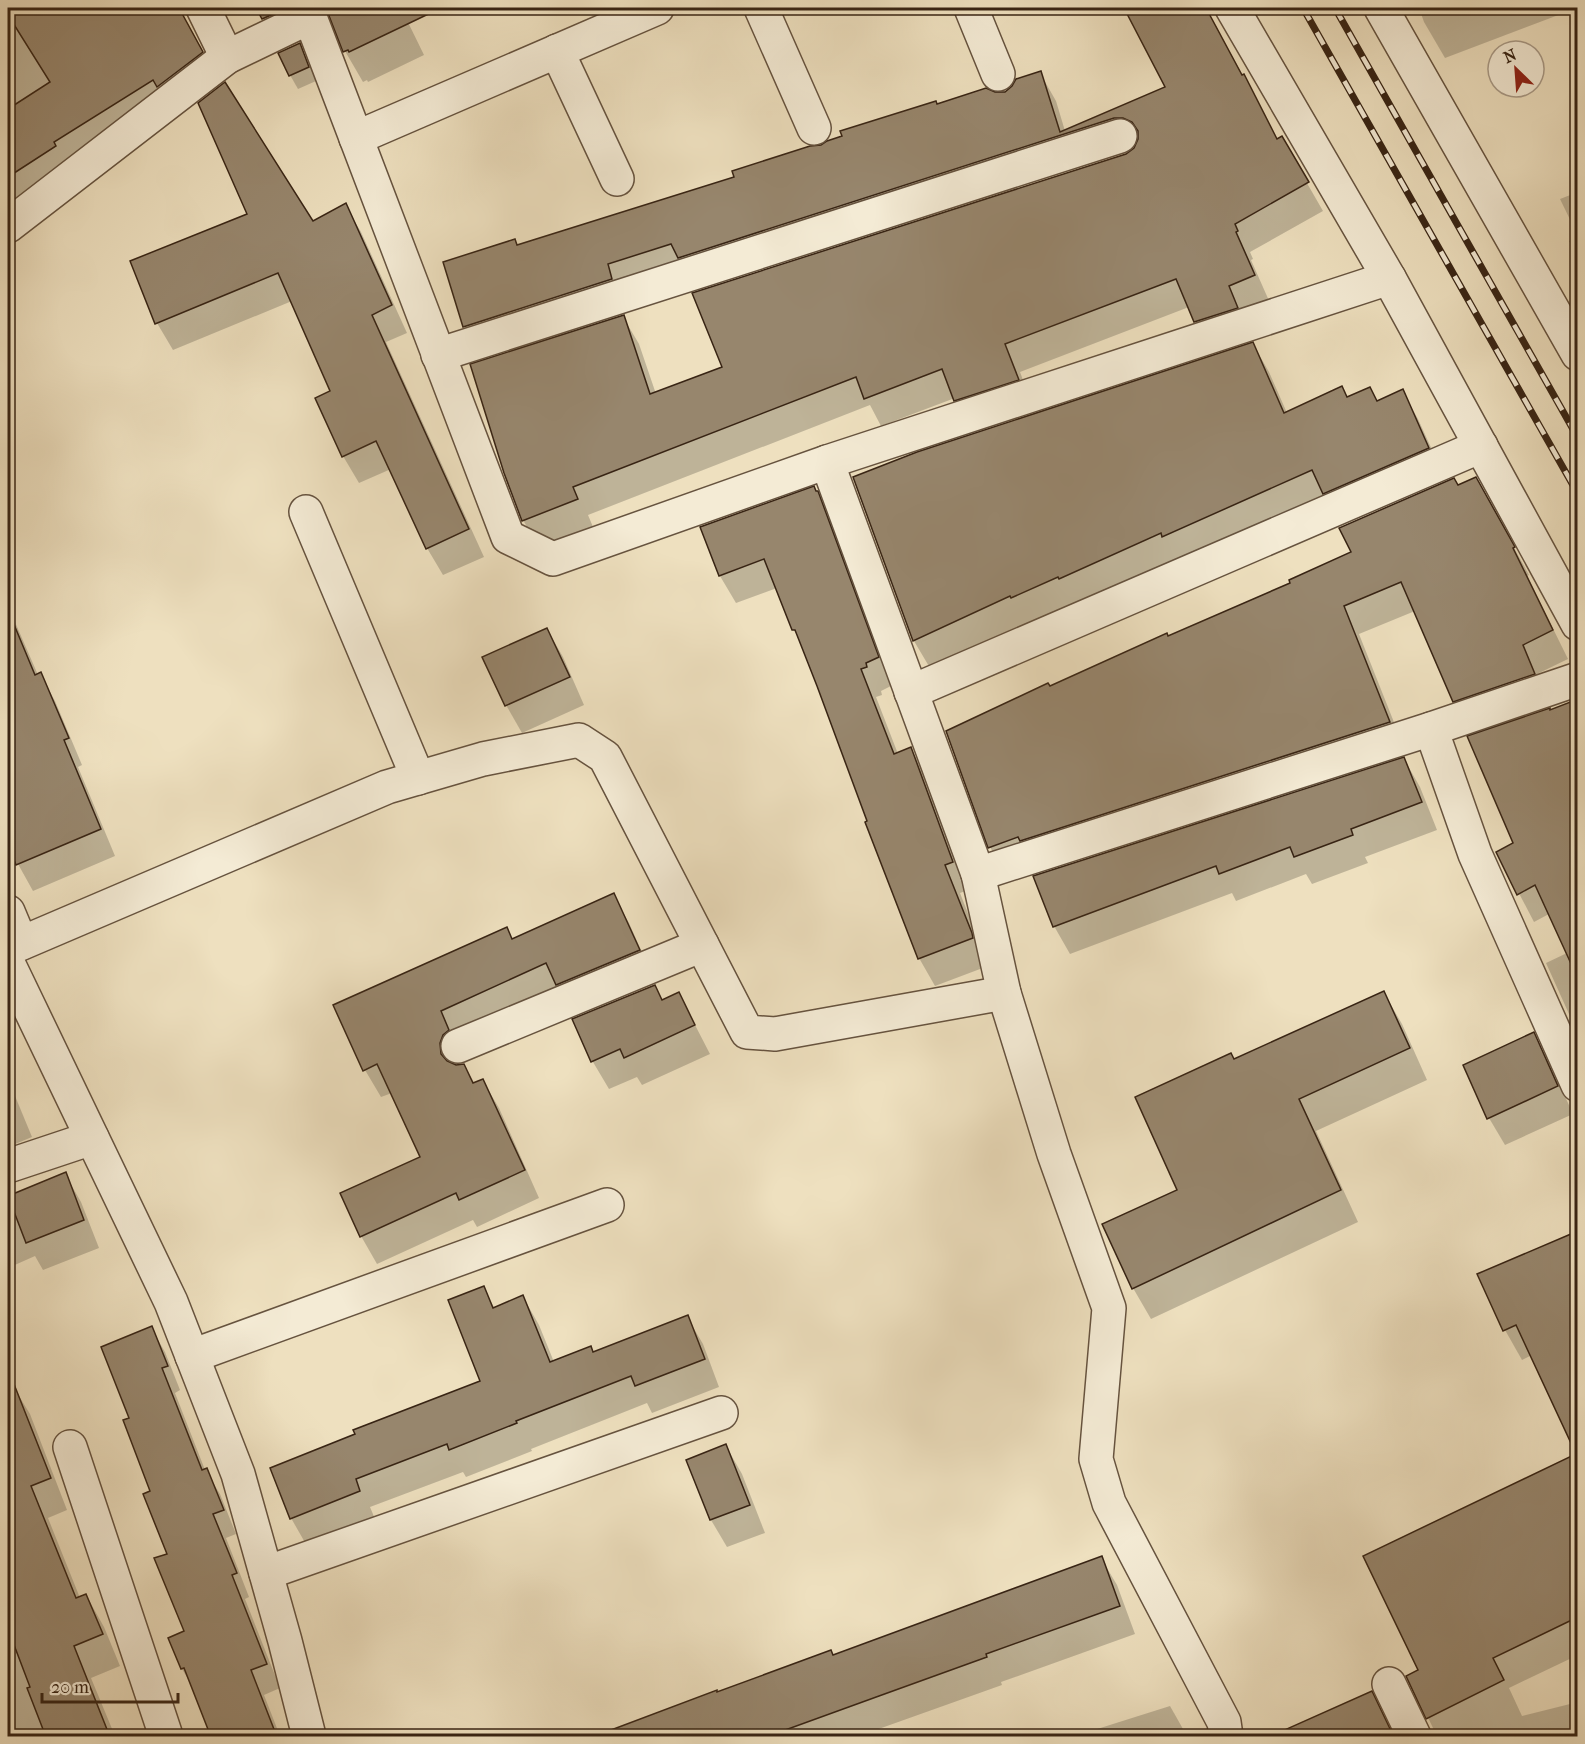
<svg xmlns="http://www.w3.org/2000/svg" width="1585" height="1744" font-family="'IM FELL French Canon',serif">
<style>
.shadow{fill:#0003}
.building{fill:#97866d;stroke:#382414;stroke-width:1.5}
.lines{fill:none;stroke-linecap:round;stroke-linejoin:round}
.minor-casing{stroke:#66533f;stroke-width:36}
.minor{stroke:#f4ebd5;stroke-width:33}
.rail-casing{stroke:#382414;stroke-width:7}
.rail{stroke:#f4ebd5;stroke-width:4.5;stroke-dasharray:14;stroke-linecap:butt}
</style>
<rect width="100%" height="100%" fill="#eee0bf"/>
<filter id="stains"><feTurbulence type="fractalNoise" baseFrequency=".00333" numOctaves="4"/><feColorMatrix values="0 0 0 0 .2 0 0 0 0 .09 0 0 0 0 .02 0 0 0 .5 -.17"/></filter>
<radialGradient id="worn" r=".72"><stop offset=".6" stop-color="#630" stop-opacity="0"/><stop offset="1" stop-color="#630" stop-opacity=".3"/></radialGradient>
<g class="shadow">
<path d="M8 8H174L218 80 20 206 8 187Z"/>
<path d="M258 8H401L424 55 368 82 367 80 363 82 345 51 337 32 331 29 320 31 281 50Z"/>
<path d="M1126 8H1206L1278 140 1281 138 1323 211 1250 252 1253 259 1251 260 1270 303 1211 349 1189 307 1020 372 1033 407 971 428 955 398 881 426 870 405 588 515 593 527 539 548 523 520 623 317 639 344 656 394 724 368 1126 155 1137 145 1131 146 481 354 465 327 444 263 517 246 736 178 937 106 1005 93 1040 73 1056 101 1065 131 1167 88Z"/>
<path d="M1419 8H1577L1445 58 1424 22Z"/>
<path d="M299 45 307 58 316 81 298 89 290 75Z"/>
<path d="M1578 192V236L1560 199Z"/>
<path d="M345 205 361 232 407 333 386 342 484 557 443 575 427 548 391 469 359 483 343 456 332 392 292 301 173 350 157 323 313 223Z"/>
<path d="M1578 238V258L1569 241Z"/>
<path d="M1253 344 1269 372 1287 413 1348 399 1378 403 1402 391 1418 419 1444 476 1028 625 1027 623 930 668 914 641 854 478Z"/>
<path d="M1458 487 1491 506 1529 575 1527 576 1568 659 1537 674 1549 702 1470 729 1454 701 1415 611 1359 634 1405 750 1006 875 990 847 948 732 1292 583 1353 553Z"/>
<path d="M817 493 833 520 893 685 881 691 882 695 876 697 898 754 911 749 927 776 968 890 960 893 987 962 988 966 935 986 919 958 803 646 794 630 777 588 736 603 720 576Z"/>
<path d="M8 606 38 675 40 674 55 701 82 765 78 767 115 856 33 891 18 864 8 840Z"/>
<path d="M547 629 563 657 584 705 522 733 506 705Z"/>
<path d="M1404 759 1420 787 1437 830 1365 857 1368 863 1312 884 1306 874 1236 901 1232 893 1070 954 1054 926Z"/>
<path d="M1498 853 1578 876V1034L1546 963 1567 953 1549 914 1534 922Z"/>
<path d="M613 895 629 923 654 979 464 1058 457 1066 464 1065 475 1084 483 1081 499 1108 539 1198 477 1227 473 1220 377 1264 361 1236 422 1158 392 1093 381 1097 365 1070 513 940Z"/>
<path d="M655 987 663 1001 679 994 710 1054 642 1085 637 1077 609 1089 593 1062 574 1020Z"/>
<path d="M1384 993 1402 1024 1427 1080 1316 1131 1358 1222 1151 1319 1133 1288 1179 1191Z"/>
<path d="M1533 1034 1549 1061 1573 1114 1505 1145 1489 1118Z"/>
<path d="M8 1079 32 1137 8 1147Z"/>
<path d="M65 1174 81 1202 99 1248 43 1270 35 1256 8 1268V1198Z"/>
<path d="M1578 1232 1532 1355 1522 1360 1505 1330 1479 1274Z"/>
<path d="M483 1288 495 1309 523 1297 539 1325 554 1362 593 1354 687 1317 703 1344 719 1387 652 1413 647 1403 531 1449 532 1451 466 1477 463 1472 370 1507 375 1519 307 1546 291 1518 482 1382Z"/>
<path d="M151 1328 165 1352 180 1390 175 1393 205 1470 220 1494 236 1534 226 1538 249 1597 245 1599 280 1688 264 1695 280 1736H213L194 1689 182 1669 185 1632 169 1555 131 1419Z"/>
<path d="M11 1383 30 1414 67 1510 48 1518 80 1598 86 1595 104 1627 120 1666 91 1678 115 1736H8V1384Z"/>
<path d="M726 1446 742 1474 765 1533 727 1547 711 1520 688 1461Z"/>
<path d="M1578 1455V1655L1509 1688 1522 1716 1578 1702V1736H1434L1433 1728 1408 1676 1420 1671Z"/>
<path d="M1101 1558 1117 1585 1135 1634 1001 1682 1002 1685 859 1736H625L833 1657Z"/>
<path d="M1371 1693 1395 1736H1295Z"/>
<path d="M1170 1706 1187 1736H1075Z"/>
</g>
<g class="building">
<path d="M8 8H179L203 52 157 87 153 80 54 142 56 146 8 177V109L50 82 8 15Z"/>
<path d="M256 8H287L262 19Z"/>
<path d="M326 8H441L349 52 348 50 343 52Z"/>
<path d="M1124 8H1206L1242 75 1244 74 1277 139 1282 136 1309 182 1235 224 1238 231 1236 232 1255 275 1229 286 1238 308 1194 322 1176 279 1005 344 1019 380 954 401 942 369 864 399 856 377 573 487 578 499 522 521 504 473 470 364 624 315 650 394 722 367 692 293 1126 154 1134 148 1138 139V131L1132 122 1123 118H1114L678 258 671 244 608 264 612 279 463 327 443 262 515 239 517 245 734 177 732 171 810 146 821 145 827 141 842 136 840 131 936 101 937 104 986 88 995 92H1005L1012 86 1016 79 1041 71 1060 132 1165 87Z"/>
<path d="M300 43 309 67 289 76 278 53Z"/>
<path d="M225 82 313 221 346 203 392 305 372 315 469 529 426 549 376 441 342 457 315 398 330 391 278 273 155 324 130 261 247 214 198 103Z"/>
<path d="M1253 342 1284 413 1342 386 1347 397 1370 387 1377 401 1403 389 1429 448 1323 494 1312 470 1162 537 1161 533 1059 579 1058 577 1011 598 1010 596 913 641 853 477 917 452Z"/>
<path d="M1476 477 1515 547 1513 548 1553 630 1523 645 1535 674 1453 702 1401 582 1344 606 1390 722 1020 841 1018 837 988 848 946 731 1048 683 1050 686 1167 633 1168 636 1290 583 1289 580 1351 552 1339 528 1454 478 1458 485Z"/>
<path d="M814 486 816 491H818L879 657 866 663 867 667 861 669 894 754 911 747 953 862 945 865 972 933 973 938 918 959 865 822 867 821 817 686 795 630H792L764 559 719 576 700 527Z"/>
<path d="M8 610 35 675 41 672 69 738 64 740 101 829 16 865 8 844Z"/>
<path d="M547 628 570 677 505 706 482 657Z"/>
<path d="M1578 699V979L1535 885 1517 895 1496 852 1513 843 1467 736 1550 708V710Z"/>
<path d="M1404 757 1422 802 1351 829 1353 835 1294 857 1290 847 1219 874 1216 866 1053 927 1033 876Z"/>
<path d="M614 893 640 950 556 985 546 963 441 1011 449 1030 443 1035 440 1043 441 1054 447 1061 456 1065 464 1064 473 1083 483 1079 525 1170 459 1200 456 1193 360 1237 340 1193 420 1157 377 1064 363 1071 333 1005 507 927 512 939Z"/>
<path d="M655 985 662 1000 679 992 695 1025 624 1058 620 1049 591 1062 572 1019Z"/>
<path d="M1384 991 1410 1048 1299 1099 1341 1190 1132 1289 1102 1224 1177 1190 1135 1097 1231 1053 1234 1059Z"/>
<path d="M1534 1032 1558 1086 1487 1119 1463 1065Z"/>
<path d="M66 1172 84 1220 26 1243 8 1196Z"/>
<path d="M1578 1231V1617L1493 1658 1504 1680 1426 1719 1406 1676 1418 1670 1363 1556 1576 1454 1516 1325 1503 1331 1477 1274Z"/>
<path d="M484 1286 493 1308 523 1295 550 1362 591 1346 593 1352 688 1315 705 1359 635 1386 631 1376 516 1421 517 1423 449 1450 447 1444 356 1479 360 1491 290 1519 270 1468 355 1434 353 1430 480 1381 448 1300Z"/>
<path d="M152 1326 168 1366 162 1368 202 1470 207 1468 224 1510 213 1514 237 1573 232 1575 267 1664 251 1670 277 1737H211L184 1668 181 1669 168 1638 184 1631 154 1558 167 1554 143 1494 150 1491 123 1420 129 1418 101 1347Z"/>
<path d="M10 1374 51 1478 31 1486 76 1598 86 1594 103 1634 74 1646 110 1737H46L27 1688 30 1687 8 1629V1375Z"/>
<path d="M726 1444 750 1505 710 1520 686 1460Z"/>
<path d="M1102 1556 1120 1606 986 1654 987 1657 879 1696 766 1737H604L603 1733 717 1690V1692L831 1650 833 1655Z"/>
<path d="M1372 1691 1393 1735 1390 1737H1269Z"/>
</g>
<g class="lines">
<defs>
<g id="minor">
<path d="M203 8 227 57"/>
<path d="M761 8 814 128"/>
<path d="M971 8 998 74"/>
<path d="M1232 8 1389 278 1578 624"/>
<path d="M1381 8 1578 354"/>
<path d="M557 51 617 179"/>
<path d="M356 138 657 8"/>
<path d="M8 226 227 57 310 17 508 537 553 559 827 462 1389 278"/>
<path d="M438 355 1120 136"/>
<path d="M827 462 978 874 1004 993 1054 1154 1109 1308 1096 1459 1109 1503 1224 1722 1226 1736"/>
<path d="M306 512 418 778"/>
<path d="M911 692 1481 446"/>
<path d="M1431 729 1475 854 1578 1085"/>
<path d="M978 874 1431 729 1578 679"/>
<path d="M8 912 21 943"/>
<path d="M8 949 387 787 483 759 579 740 605 757 747 1032 775 1034 1004 993"/>
<path d="M8 963 171 1302 238 1474 285 1641 309 1736"/>
<path d="M458 1046 702 945"/>
<path d="M8 1166 92 1138"/>
<path d="M192 1356 607 1205"/>
<path d="M70 1447 166 1736"/>
<path d="M266 1573 721 1413"/>
<path d="M1389 1684 1414 1736"/>
</g>
</defs>
<use href="#minor" class="minor-casing"/>
<use href="#minor" class="minor"/>
<defs>
<g id="rail">
<path d="M1303 8 1578 494"/>
<path d="M1335 8 1578 438"/>
</g>
</defs>
<use href="#rail" class="rail-casing"/>
<use href="#rail" class="rail"/>
</g>
<rect width="1585" height="1744" fill="none" stroke="#eee0bf" stroke-width="30"/>
<rect x="9" y="9" width="1567" height="1726" fill="none" stroke="#382414" stroke-width="3"/>
<rect x="15" y="15" width="1555" height="1714" fill="none" stroke="#382414" stroke-width="1.5"/>
<g transform="translate(1516 69) rotate(335)"><circle r="28" fill="#f4ebd5" stroke="#a99b88" stroke-width="1.5"/>
<path d="M0-4.5L10 22L0 15L-10 22Z" fill="#8f2418"/>
<text y="-9" font-size="16" font-weight="bold" text-anchor="middle" fill="#382414">N</text>
</g>
<path d="M42 1693v9h136v-9" fill="none" stroke="#382414" stroke-width="3"/>
<text x="51" y="1693" font-size="18" fill="#382414" stroke="#f4ebd5" stroke-width="4.5" paint-order="stroke">20 m</text>
<rect width="100%" height="100%" filter="url(#stains)"/>
<rect width="100%" height="100%" fill="url(#worn)"/>
</svg>
